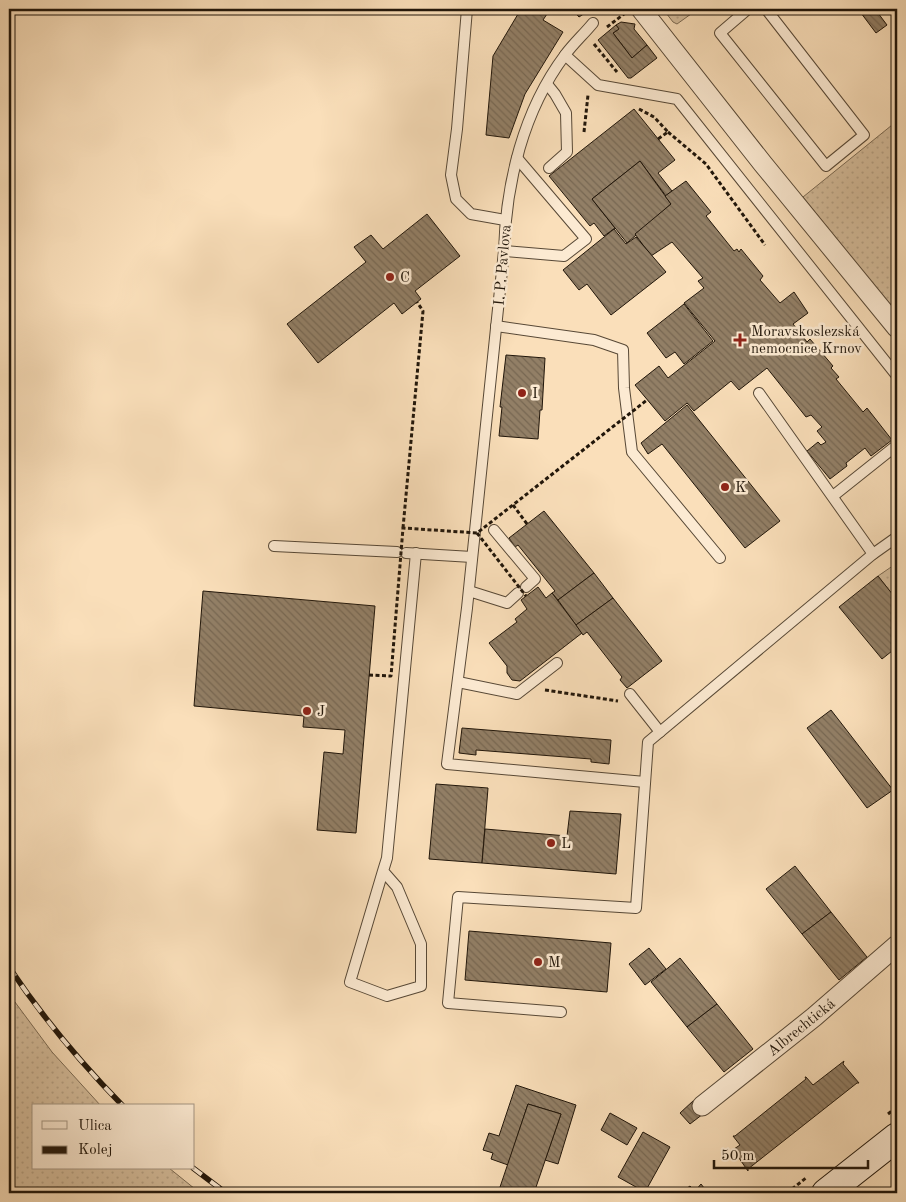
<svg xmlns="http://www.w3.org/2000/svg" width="906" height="1202" font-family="'Old Standard TT',serif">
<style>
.grass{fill:url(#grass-dots);stroke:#7b6a53}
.building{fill:url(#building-back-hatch);stroke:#21160a}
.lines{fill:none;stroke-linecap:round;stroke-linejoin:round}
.service-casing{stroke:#574836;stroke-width:12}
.minor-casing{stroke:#574836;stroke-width:21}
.secondary-casing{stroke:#21160a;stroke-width:30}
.path{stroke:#21160a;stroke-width:3;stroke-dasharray:4 2.5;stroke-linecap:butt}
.service{stroke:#fcead2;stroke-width:10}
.minor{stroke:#fcead2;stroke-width:19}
.secondary{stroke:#fcead2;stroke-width:28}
.rail-casing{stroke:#21160a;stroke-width:5.5}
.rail{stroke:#fcead2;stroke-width:4;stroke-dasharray:11;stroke-linecap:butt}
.path-bridge{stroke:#21160a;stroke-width:3;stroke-dasharray:4 2.5;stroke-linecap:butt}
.poi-dot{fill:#8f2418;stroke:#fcead2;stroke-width:2}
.labels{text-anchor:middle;stroke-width:5;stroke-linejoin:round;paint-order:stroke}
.street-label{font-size:15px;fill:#21160a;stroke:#fcead2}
.poi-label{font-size:15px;fill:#21160a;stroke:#fcead2;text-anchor:start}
</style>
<defs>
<pattern id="grass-dots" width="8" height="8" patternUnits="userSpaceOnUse" patternTransform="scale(1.25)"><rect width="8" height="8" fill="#d5bd9c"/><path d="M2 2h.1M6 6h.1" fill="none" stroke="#b7a285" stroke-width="1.8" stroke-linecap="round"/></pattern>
<pattern id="building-back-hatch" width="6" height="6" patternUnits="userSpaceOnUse" patternTransform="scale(1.25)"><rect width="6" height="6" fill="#927f66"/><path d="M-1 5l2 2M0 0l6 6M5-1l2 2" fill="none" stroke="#776752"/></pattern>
</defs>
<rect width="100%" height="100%" fill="#fadfba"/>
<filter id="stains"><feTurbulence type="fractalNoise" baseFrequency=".004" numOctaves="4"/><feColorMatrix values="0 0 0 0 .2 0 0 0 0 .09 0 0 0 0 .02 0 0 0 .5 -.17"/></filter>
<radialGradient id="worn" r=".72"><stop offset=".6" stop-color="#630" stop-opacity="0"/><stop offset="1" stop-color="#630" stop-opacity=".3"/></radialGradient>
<g class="grass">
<path d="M663 9H698L677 24 673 22Z"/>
<path d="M897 121V314L803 197Z"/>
<path d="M897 563V600L878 576Z"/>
<path d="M9 994 52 1052 101 1106H34V1168H169L200 1193H9Z"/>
</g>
<g class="building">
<path d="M521 9H545L549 11 543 20 563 32 525 94 509 138 486 135 493 56Z"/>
<path d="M572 9H591L579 17Z"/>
<path d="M858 9H875L887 25 876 33Z"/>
<path d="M621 22 635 24 634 29 647 45 632 58 613 33 619 29 616 25Z"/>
<path d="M616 25 619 29 613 33 632 58 647 45 657 58 631 78H628L598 40Z"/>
<path d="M634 109 675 160 658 173 672 191 666 196 640 161 592 199 615 228 604 236 594 223 590 226 549 176Z"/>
<path d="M640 161 671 204 627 243 592 199Z"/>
<path d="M686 181 711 212 706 216 734 251 737 249 739 252 741 249 763 276 760 280 780 303 794 292 808 313 793 324 807 342 810 339 833 366 831 368 839 377 836 379 863 412 867 408 892 440 871 456 865 448 846 463 847 466 830 479 807 451 818 442 821 445 826 442 817 431 822 427 811 415 806 417 767 368 739 390 731 381 694 411 687 403 665 421 635 385 659 366 668 378 715 341 684 303 704 288 698 281 703 278 672 242 651 256 635 234 671 204 665 196Z"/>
<path d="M427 214 460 256 415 291 421 299 402 314 394 303 318 363 287 324 366 262 354 247 371 235 383 249Z"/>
<path d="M614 229 626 244 636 237 666 272 611 315 587 284 579 290 563 270Z"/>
<path d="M684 304 713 341 684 364 675 352 666 358 647 333Z"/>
<path d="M506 355 545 358 542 410H540L538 439 499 436 502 407H500Z"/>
<path d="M687 405 780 521 745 548 662 444 648 454 641 443Z"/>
<path d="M544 511 594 573 558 600 552 593 555 591 518 545 515 547 509 538Z"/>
<path d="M594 573 613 598 576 625 558 600Z"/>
<path d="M878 576 897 600V647L882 659 839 607Z"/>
<path d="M538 587 546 598 552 593 582 633 520 681 512 680 507 673V666L489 643 517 622 515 619 527 609 521 600Z"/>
<path d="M203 591 375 606 356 833 317 830 324 752 343 754 345 730 303 727 304 716 194 706Z"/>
<path d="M613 598 662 661 627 688 620 680 622 677 587 632 583 635 576 625Z"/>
<path d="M831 710 893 790 867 808 807 728Z"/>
<path d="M462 728 611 740 609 764 591 762V759L476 750V755L459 753Z"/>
<path d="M436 784 488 788 482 863 429 859Z"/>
<path d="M570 811 621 814 616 874 482 863 485 829 567 836Z"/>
<path d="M795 866 831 912 802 934 766 889Z"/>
<path d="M831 912 867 957 839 980 802 934Z"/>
<path d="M469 931 611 943 607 992 465 980Z"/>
<path d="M649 948 666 969 645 985 629 964Z"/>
<path d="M680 958 717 1004 687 1027 651 982Z"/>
<path d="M717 1004 753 1049 724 1072 687 1027Z"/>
<path d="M844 1061 843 1064 859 1083H857L748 1169V1171L734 1151 732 1153 731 1151 740 1145 733 1136H735L806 1079 805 1077H806L813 1085Z"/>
<path d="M516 1085 576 1105 558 1164 545 1160 561 1114 528 1104 508 1165 491 1159 493 1153 483 1150 489 1133 499 1136Z"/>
<path d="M693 1101 703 1114 690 1124 680 1113Z"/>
<path d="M528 1104 561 1114 534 1193H498Z"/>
<path d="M610 1113 637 1128 627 1145 601 1130Z"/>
<path d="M643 1132 670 1147 645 1192 618 1177Z"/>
<path d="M701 1184 708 1193H680L690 1186 695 1191Z"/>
</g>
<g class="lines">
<defs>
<g id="service">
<path d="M467 9 457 129 451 175 456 199 471 214 505 220"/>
<path d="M748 9 720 33 826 166 864 135 766 9"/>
<path d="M593 23C584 34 573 44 565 55 523 111 506 183 504 251L467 608 447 764 645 782"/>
<path d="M565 55 598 85 677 99 897 376"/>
<path d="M547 84 555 94 566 113 567 152 549 168"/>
<path d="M504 251 564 256 586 239 517 158"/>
<path d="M496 326 594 340 623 350 624 388 632 452 720 558"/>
<path d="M759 393 873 554"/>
<path d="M833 496 897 445"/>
<path d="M494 530 535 579 526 587"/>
<path d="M274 546 397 552"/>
<path d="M406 553 472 557"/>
<path d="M469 591 507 603 518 593"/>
<path d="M458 682 517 694 557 663"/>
<path d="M630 694 660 732"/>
<path d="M383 871 397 887 421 944V986L387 996 350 982 383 871 387 858 416 553"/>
<path d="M561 1012 448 1003 458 897 636 908 648 742 873 554 897 537"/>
</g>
<g id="minor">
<path d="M641 9 763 164 897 328"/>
<path d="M702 1106 814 1017 897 945"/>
</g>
<path id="secondary" d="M826 1193 897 1137"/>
</defs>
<use href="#service" class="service-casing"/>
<use href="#minor" class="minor-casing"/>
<use href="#secondary" class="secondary-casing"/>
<g class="path">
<path d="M607 27 624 14"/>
<path d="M594 44 617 72"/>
<path d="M639 109 654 117 668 132 658 139"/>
<path d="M584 132 588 95"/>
<path d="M668 132 706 164 765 245"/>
<path d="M513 505 527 524"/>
<path d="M403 528 423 311 417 302"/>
<path d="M545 690 618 701"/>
<path d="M888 1114 897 1107"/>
<path d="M787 1193 806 1178"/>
</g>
<use href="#service" class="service"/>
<use href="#minor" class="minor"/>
<use href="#secondary" class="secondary"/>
<defs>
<g id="rail">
<path d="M9 15 13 9"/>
<path d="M9 967C43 1018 80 1062 123 1106"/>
<path d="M193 1168 226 1193"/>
</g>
</defs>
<use href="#rail" class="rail-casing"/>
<use href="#rail" class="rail"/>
<g class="path-bridge">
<path d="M477 533 526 596"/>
<path d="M369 675 391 676 403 528 477 533 647 400"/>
</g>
</g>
<g class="poi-dot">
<circle cx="390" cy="277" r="5"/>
<path d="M737.5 332.5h5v5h5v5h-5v5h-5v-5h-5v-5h5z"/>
<circle cx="522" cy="393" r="5"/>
<circle cx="725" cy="487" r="5"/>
<circle cx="307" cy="711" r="5"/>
<circle cx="551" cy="843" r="5"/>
<circle cx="538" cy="962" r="5"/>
</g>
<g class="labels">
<g class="street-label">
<text transform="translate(502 265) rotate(-85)" y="5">I. P. Pavlova</text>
<text transform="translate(801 1027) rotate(-39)" y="5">Albrechtická</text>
</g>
<g class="poi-label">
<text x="400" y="282">C</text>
<text x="751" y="336">Moravskoslezská<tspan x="751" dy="17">nemocnice Krnov</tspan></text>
<text x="532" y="398">I</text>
<text x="735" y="492">K</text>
<text x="317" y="716">J</text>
<text x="561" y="848">L</text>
<text x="548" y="967">M</text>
</g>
</g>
<rect width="906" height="1202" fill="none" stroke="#fadfba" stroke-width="30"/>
<rect x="10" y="10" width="886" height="1182" fill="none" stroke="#21160a" stroke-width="2.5"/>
<rect x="15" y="15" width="876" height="1172" fill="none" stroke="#21160a"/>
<rect x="32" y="1104" width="162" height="65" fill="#fcead2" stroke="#a49582"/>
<rect x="42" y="1121" width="25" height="8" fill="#fcead2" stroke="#a49582"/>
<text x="78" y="1130" font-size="15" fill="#21160a">Ulica</text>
<rect x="42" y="1146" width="25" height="8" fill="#21160a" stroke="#a49582"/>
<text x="78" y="1154" font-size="15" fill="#21160a">Kolej</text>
<path d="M714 1160v8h154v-8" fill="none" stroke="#21160a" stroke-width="2.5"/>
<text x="721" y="1160" font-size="15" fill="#21160a" stroke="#fcead2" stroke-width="4" paint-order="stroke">50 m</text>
<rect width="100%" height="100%" filter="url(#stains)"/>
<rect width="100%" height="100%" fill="url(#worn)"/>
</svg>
